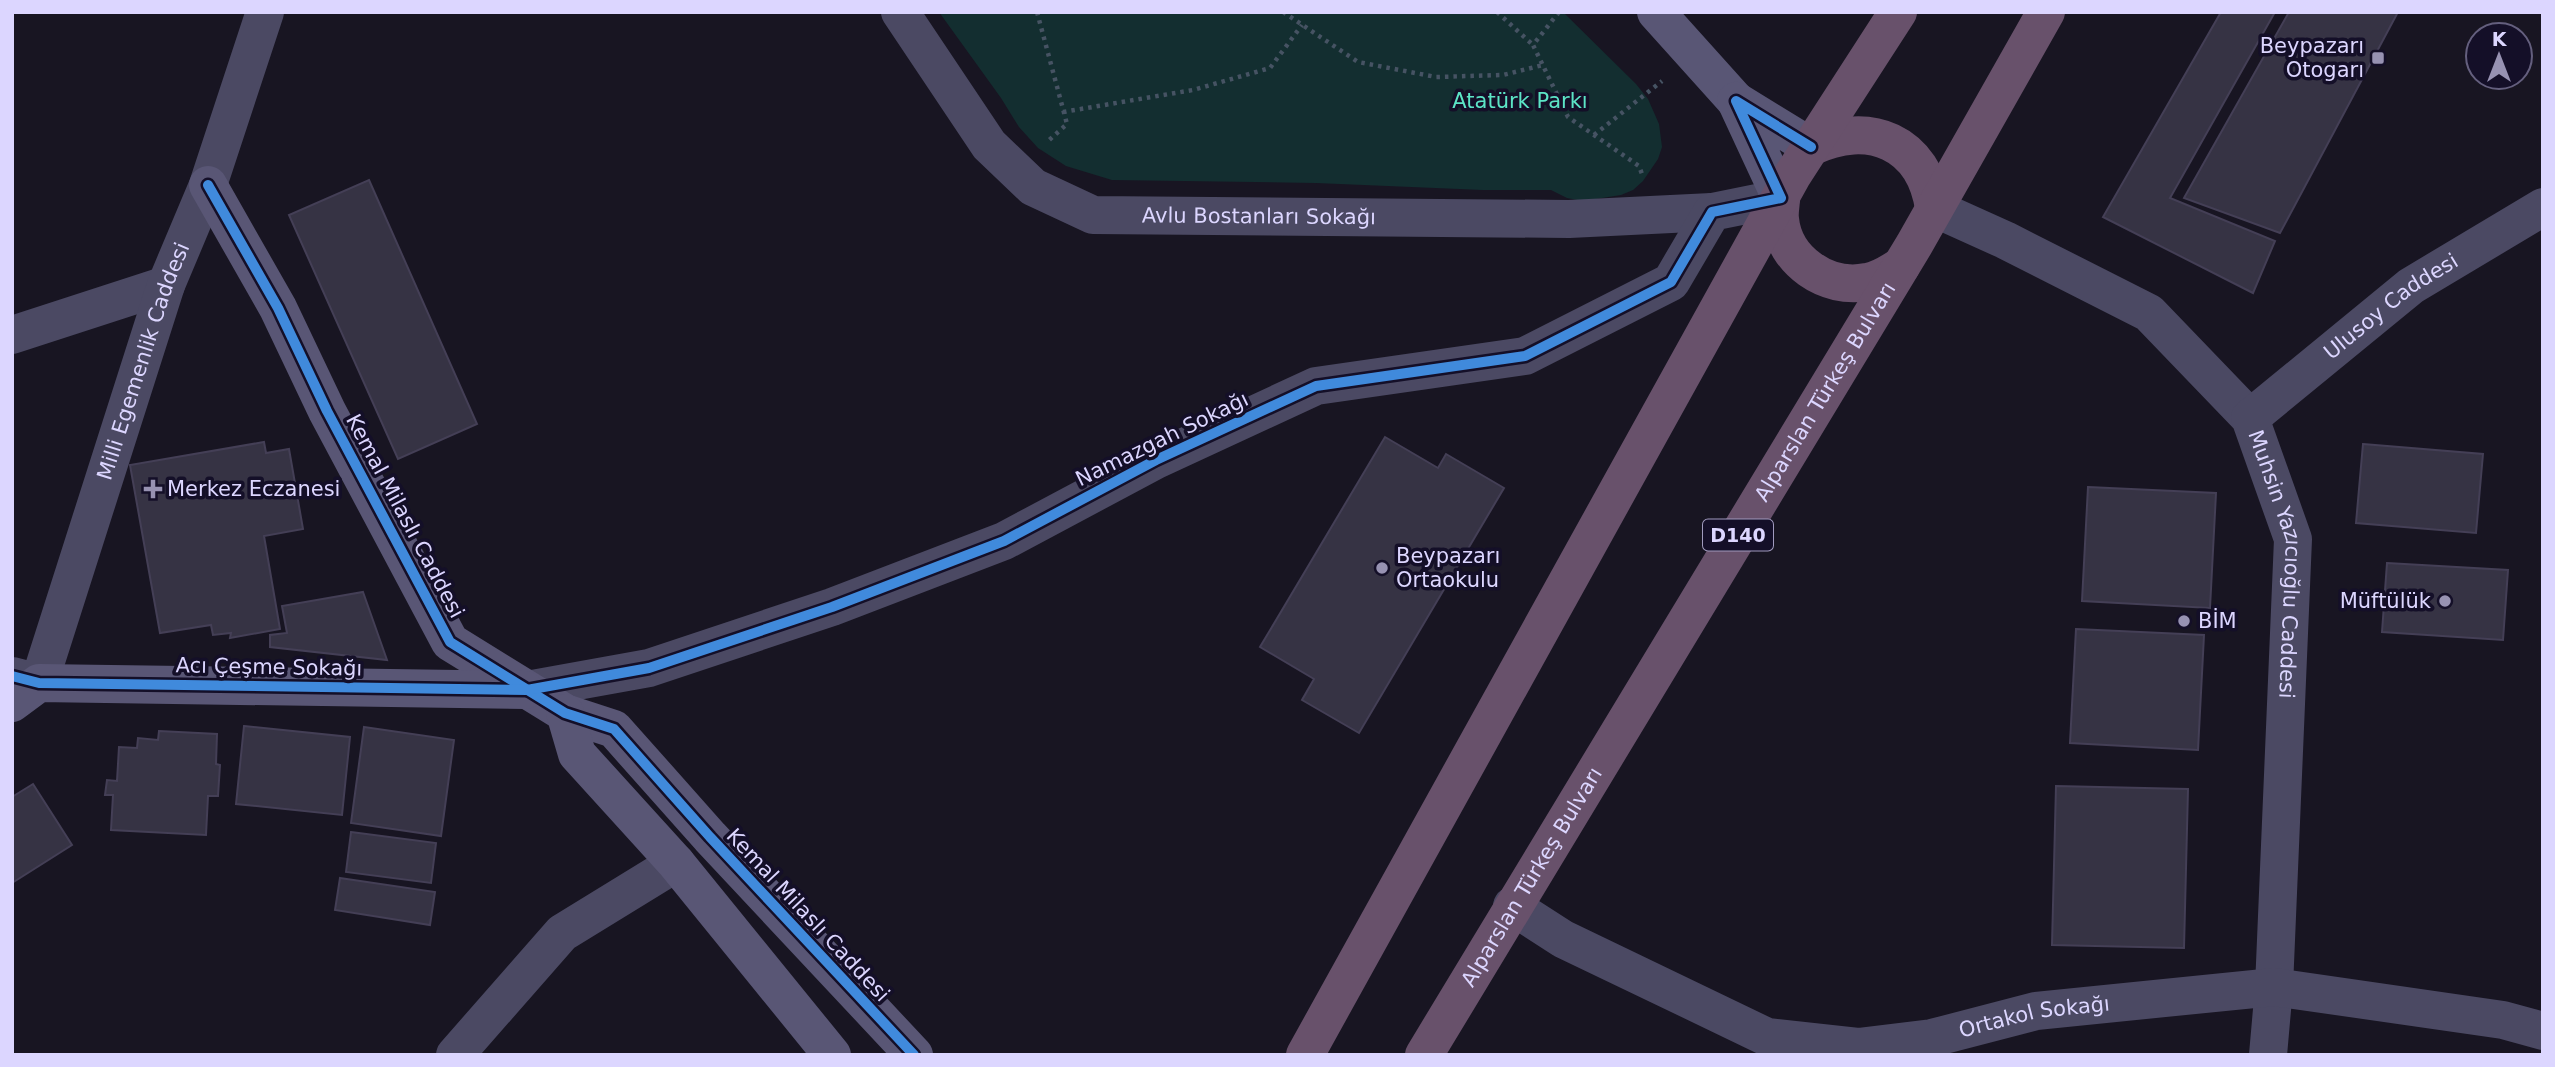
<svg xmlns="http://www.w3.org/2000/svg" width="2555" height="1067" font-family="'DejaVu Sans',sans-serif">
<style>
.green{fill:#132e30}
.building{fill:#363344;stroke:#443f56;stroke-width:2}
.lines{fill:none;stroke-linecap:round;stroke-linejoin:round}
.path{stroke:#465363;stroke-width:4.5;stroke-dasharray:3.5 5;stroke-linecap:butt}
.street{stroke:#4b4963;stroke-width:38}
.secondary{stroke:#595675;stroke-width:38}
.highway{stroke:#68516b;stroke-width:38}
.cycleway-casing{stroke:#140f28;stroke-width:15}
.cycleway{stroke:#408adc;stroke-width:10}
.poi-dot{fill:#9792b2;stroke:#140f28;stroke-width:2.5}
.labels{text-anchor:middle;stroke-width:7;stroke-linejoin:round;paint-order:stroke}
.shield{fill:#140f28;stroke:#a09abe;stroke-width:2}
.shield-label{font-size:19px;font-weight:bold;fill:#dcd6ff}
.poi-label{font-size:21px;fill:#dcd6ff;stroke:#140f28;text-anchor:start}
.park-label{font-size:21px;fill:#5ce4c6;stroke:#140f28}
.street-label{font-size:21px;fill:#dcd6ff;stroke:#140f28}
</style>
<rect width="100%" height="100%" fill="#181522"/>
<path class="green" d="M939 12H1563L1636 84 1648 99 1659 124 1662 147 1658 159 1643 181 1633 190 1621 195 1583 201 1567 198 1551 190H1483L1316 183 1112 180 1066 166 1038 148 1019 127 1001 98Z"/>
<g class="building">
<path d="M2221 12H2275L2170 198 2275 241 2253 293 2103 217Z"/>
<path d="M2289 12H2398L2280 233 2184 198Z"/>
<path d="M369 180 477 424 398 459 289 215Z"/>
<path d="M1385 437 1438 468 1446 454 1504 488 1359 733 1302 700 1314 679 1260 647Z"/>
<path d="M264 442 266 453 289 449 303 529 264 536 280 629 230 638 231 633 213 635 211 625 160 633 130 465Z"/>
<path d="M2363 444 2483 454 2476 533 2356 523Z"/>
<path d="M2088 487 2216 493 2210 608 2082 601Z"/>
<path d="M2387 563 2508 570 2503 640 2382 632Z"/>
<path d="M363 592 387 660 270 647V635L287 633 282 606Z"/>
<path d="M2076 629 2204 635 2198 750 2070 743Z"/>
<path d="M244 726 350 737 342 815 236 804Z"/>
<path d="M364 727 454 740 441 836 351 823Z"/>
<path d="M159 731 217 734 216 764 220 765 218 796H208L206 835 111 830 113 795H105L107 780 117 781 119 747 137 748 138 738 158 740Z"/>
<path d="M33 784 72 845 12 883V797Z"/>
<path d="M2056 786 2188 789 2184 948 2052 945Z"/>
<path d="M351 832 436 843 431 883 346 872Z"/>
<path d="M340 878 435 892 430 925 335 910Z"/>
</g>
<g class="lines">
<g class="path">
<path d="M1037 12 1067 124 1047 142"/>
<path d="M1283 12 1358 62 1436 77 1503 75 1543 65"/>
<path d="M1497 12 1533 45"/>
<path d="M1559 12 1533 45 1568 117 1639 166 1642 174"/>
<path d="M1063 112 1193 90 1270 68 1302 25"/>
<path d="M1594 135 1662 81"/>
</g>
<g class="street">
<path id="s1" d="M900 12 989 145 1033 187 1093 215 1569 219 1712 212"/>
<path id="s2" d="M1934 208 2005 240 2149 313 2250 418 2293 539 2274 987 2268 1055"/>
<path d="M12 335 166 285"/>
<path id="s3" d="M2250 418 2411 286 2543 207"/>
<path id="s4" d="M12 676 39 683 166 285 208 185 265 12"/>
<path d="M527 690 649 668 832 607 1004 541 1156 460 1316 386 1525 356 1671 282 1712 212 1781 198"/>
<path id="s5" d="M1512 906 1563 939 1767 1037 1858 1047 1932 1038 2036 1011 2274 987 2503 1020 2543 1031"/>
<path d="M455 1055 562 933 676 863"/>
</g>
<g class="secondary">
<path d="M1656 12 1736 101"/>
<path d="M208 185 278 308 327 411 450 642 565 713 614 729 710 837 914 1055"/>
<path d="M1781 198 1736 101 1811 147"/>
<path d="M12 703 39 683 525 690"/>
<path d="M565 713 577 754 676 863 832 1055"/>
</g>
<g class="highway">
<path d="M1811 147C1869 119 1924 142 1934 208"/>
<path d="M1781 198C1781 205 1779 212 1780 219 1784 261 1827 290 1867 282 1880 280 1890 273 1901 266"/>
<path d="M1305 1055 1792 176 1898 12"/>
<path id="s6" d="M1424 1055 1914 245 2046 12"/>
</g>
<defs>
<g id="cycleway">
<path d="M208 185 278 308 327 411 450 642 565 713 614 729 710 837 914 1055"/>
<path d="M12 676 39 683 527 690 649 668 832 607 1004 541 1156 460 1316 386 1525 356 1671 282 1712 212 1781 198 1736 101 1811 147"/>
</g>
</defs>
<use href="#cycleway" class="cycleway-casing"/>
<use href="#cycleway" class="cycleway"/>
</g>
<g class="poi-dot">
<rect x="2371" y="51" width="14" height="14" rx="3.5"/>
<path d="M149.5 478.5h7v7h7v7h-7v7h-7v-7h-7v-7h7z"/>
<circle cx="1382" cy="568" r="7"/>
<circle cx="2445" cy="601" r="7"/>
<circle cx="2184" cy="621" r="7"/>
</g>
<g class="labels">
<rect class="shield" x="1703" y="519.5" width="70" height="31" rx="5"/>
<g class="shield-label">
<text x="1738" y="542">D140</text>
</g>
<g class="poi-label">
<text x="2364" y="53" text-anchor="end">Beypazarı<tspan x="2364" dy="24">Otogarı</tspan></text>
<text x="167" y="496">Merkez Eczanesi</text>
<text x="1396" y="563">Beypazarı<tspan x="1396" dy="24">Ortaokulu</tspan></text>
<text x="2431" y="608" text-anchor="end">Müftülük</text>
<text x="2198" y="628">BİM</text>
</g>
<g class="park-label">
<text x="1520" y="108">Atatürk Parkı</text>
</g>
<g class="street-label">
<text dy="7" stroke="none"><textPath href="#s1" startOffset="453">Avlu Bostanları Sokağı</textPath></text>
<text dy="7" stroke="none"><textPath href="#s3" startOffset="180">Ulusoy Caddesi</textPath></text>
<text dy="7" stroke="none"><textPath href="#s4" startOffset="366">Milli Egemenlik Caddesi</textPath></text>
<text dy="7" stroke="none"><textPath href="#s6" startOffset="775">Alparslan Türkeş Bulvarı</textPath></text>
<text transform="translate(1162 439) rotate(-26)" y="7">Namazgah Sokağı</text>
<text transform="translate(405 516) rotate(62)" y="7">Kemal Milaslı Caddesi</text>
<text dy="7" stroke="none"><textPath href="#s2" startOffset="536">Muhsin Yazıcıoğlu Caddesi</textPath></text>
<text transform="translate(269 667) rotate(1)" y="7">Acı Çeşme Sokağı</text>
<text dy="7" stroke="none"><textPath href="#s6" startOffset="208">Alparslan Türkeş Bulvarı</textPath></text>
<text transform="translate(808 915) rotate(47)" y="7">Kemal Milaslı Caddesi</text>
<text dy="7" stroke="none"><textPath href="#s5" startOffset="558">Ortakol Sokağı</textPath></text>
</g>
</g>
<rect width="2555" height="1067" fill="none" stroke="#dcd6ff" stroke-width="28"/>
<g transform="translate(2499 56)"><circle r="33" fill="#140f28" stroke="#645f7e" stroke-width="2"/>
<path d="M0-5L12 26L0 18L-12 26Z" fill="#9792b2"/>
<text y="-10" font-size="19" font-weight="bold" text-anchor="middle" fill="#dcd6ff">K</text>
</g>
</svg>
